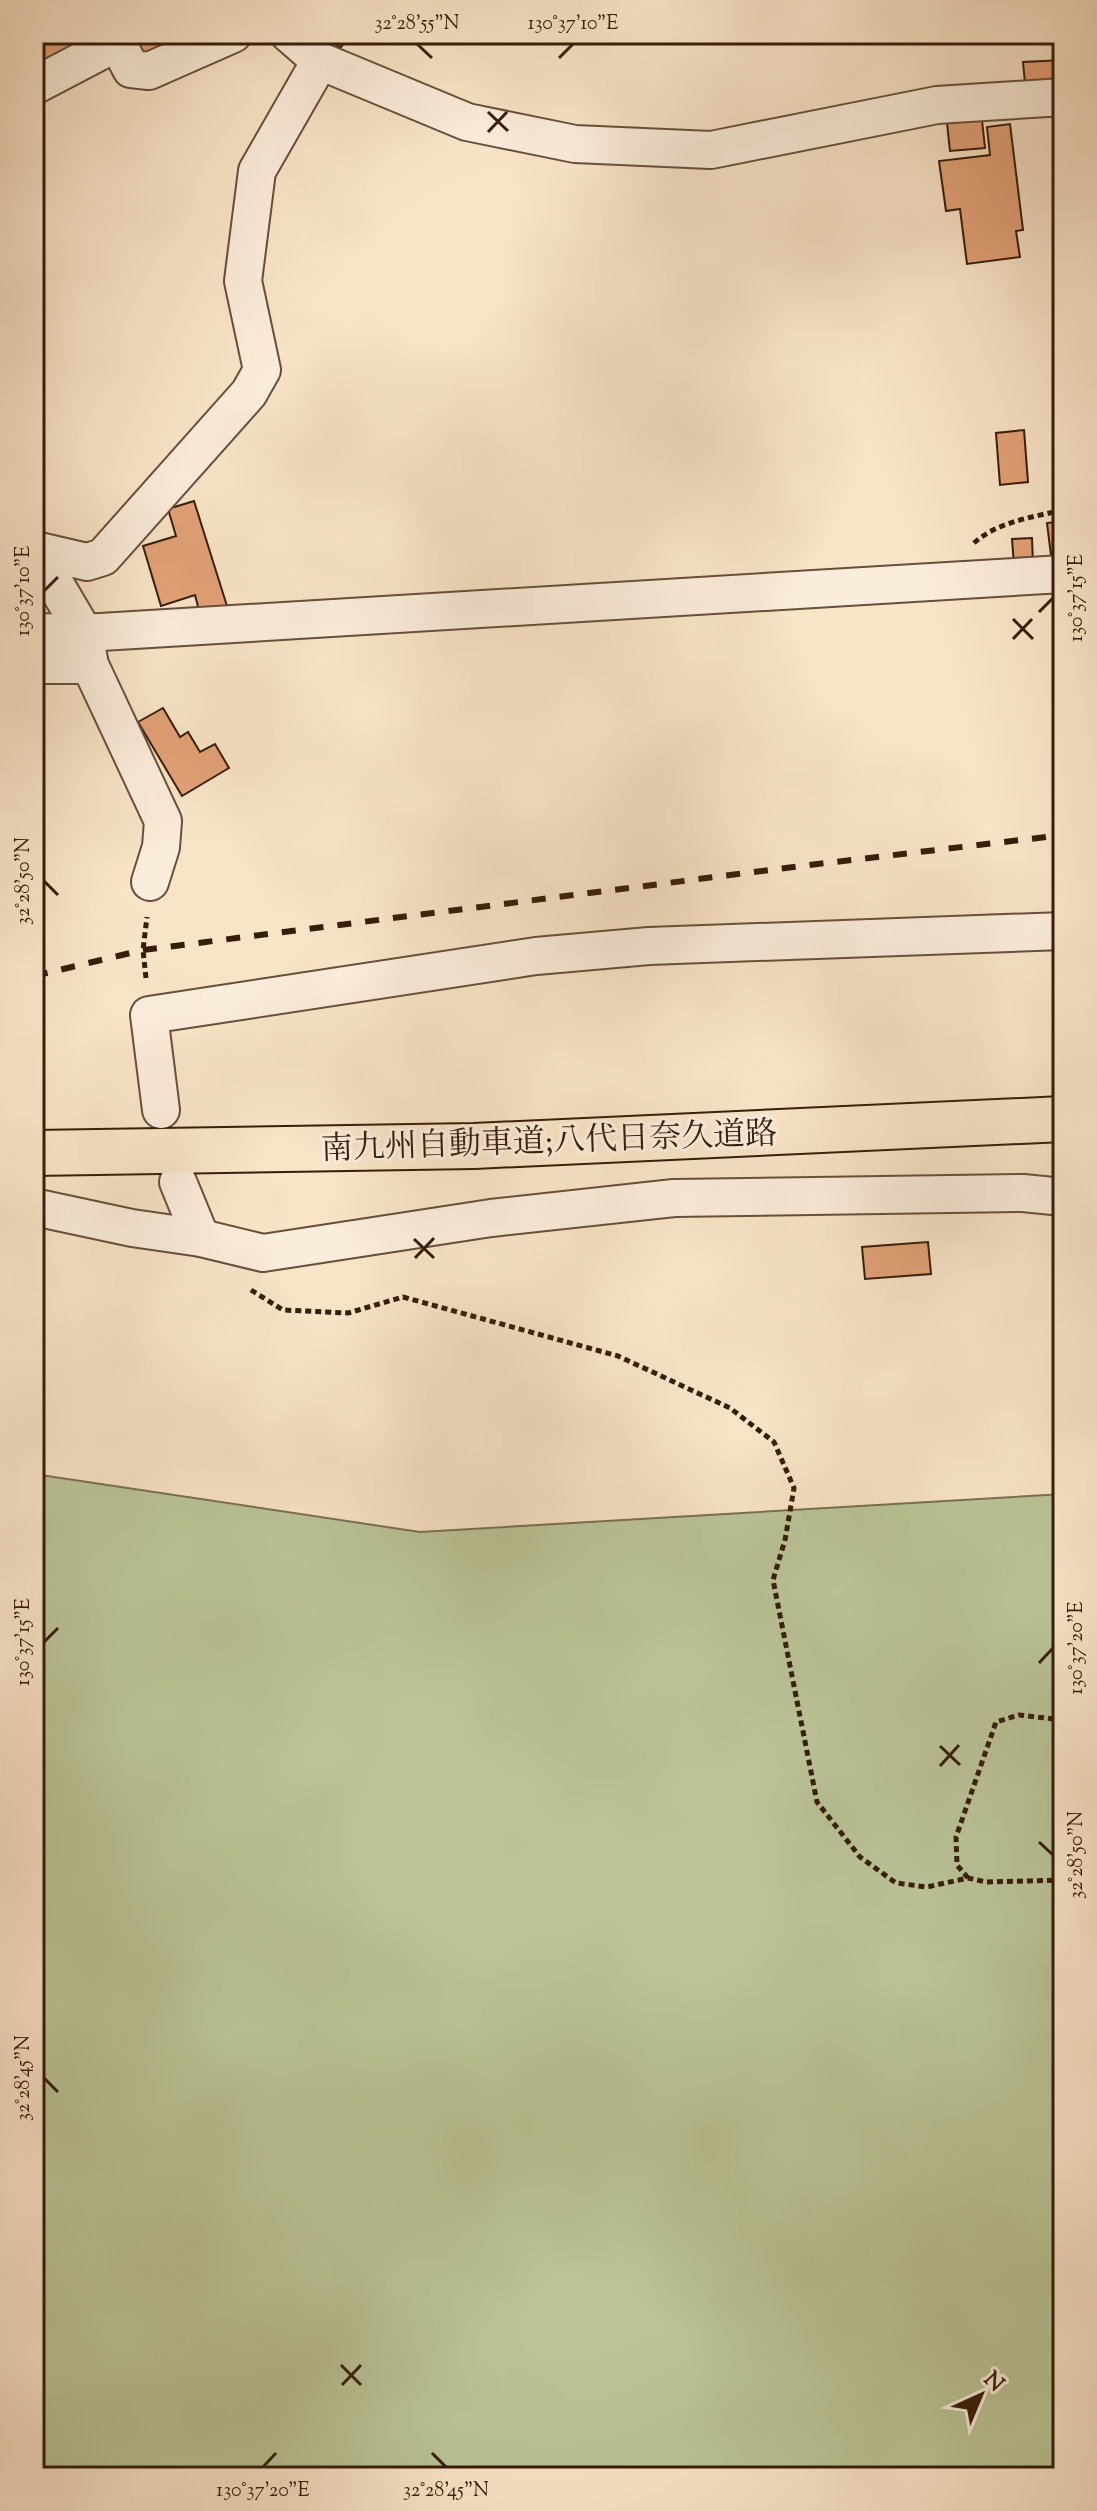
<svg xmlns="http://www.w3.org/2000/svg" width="1097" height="2511" font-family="'Sorts Mill Goudy','Noto Serif JP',serif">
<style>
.green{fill:#bbc598;stroke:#787152;stroke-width:2}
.building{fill:#e3a177;stroke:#361d0b;stroke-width:2}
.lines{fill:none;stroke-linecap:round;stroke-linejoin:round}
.street-casing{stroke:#674f3a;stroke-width:40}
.highway-casing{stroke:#361d0b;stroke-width:48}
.path{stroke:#361d0b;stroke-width:5;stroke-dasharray:6 4;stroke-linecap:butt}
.street{stroke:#fbeddb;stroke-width:36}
.highway{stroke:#f9e4c8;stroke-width:44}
.rail{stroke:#361d0b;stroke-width:6;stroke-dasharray:14 14;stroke-linecap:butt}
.ticks{fill:none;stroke:#361d0b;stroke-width:3}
.labels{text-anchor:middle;stroke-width:6;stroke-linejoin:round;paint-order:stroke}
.street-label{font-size:32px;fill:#361d0b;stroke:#fbeddb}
.neatline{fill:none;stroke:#361d0b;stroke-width:3}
.ticks-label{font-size:20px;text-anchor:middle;fill:#361d0b}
</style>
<rect width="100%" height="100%" fill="#f9e4c8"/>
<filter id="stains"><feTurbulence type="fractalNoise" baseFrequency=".0025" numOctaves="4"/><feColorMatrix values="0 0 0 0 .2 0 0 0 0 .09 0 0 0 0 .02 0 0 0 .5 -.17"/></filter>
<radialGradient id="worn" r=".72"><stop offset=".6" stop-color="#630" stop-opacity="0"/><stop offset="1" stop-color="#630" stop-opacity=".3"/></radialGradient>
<path class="green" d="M34 1474 420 1532 1063 1494V2477H34Z"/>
<g class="building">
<path d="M34 34H79L84 45 34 67Z"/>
<path d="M132 34H167L172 44 144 58Z"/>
<path d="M325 34H352L340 48Z"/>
<path d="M1063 60V81L1025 83 1023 62Z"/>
<path d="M982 120 985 148 950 151 947 123Z"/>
<path d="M1010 124 1023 230 1016 231 1020 257 967 264 960 209 946 211 939 161 990 155 987 127Z"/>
<path d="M1024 430 1028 482 1000 485 996 433Z"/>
<path d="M194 501 227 606 200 614 195 595 161 606 143 546 176 536 168 509Z"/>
<path d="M1063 521V562L1052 563 1047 523Z"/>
<path d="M1032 538 1033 564 1014 565 1012 539Z"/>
<path d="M163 708 180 737 188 732 200 752 215 744 229 768 182 796 138 722Z"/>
<path d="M928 1242 931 1274 865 1279 862 1247Z"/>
</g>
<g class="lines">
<defs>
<g id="street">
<path d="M113 34 131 69 149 71 233 34"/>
<path d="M289 34 320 61 467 122 575 144 711 150 937 105 1063 97"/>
<path d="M34 86 116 43"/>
<path d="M34 548 84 633 90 665 163 821 161 847 150 882"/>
<path d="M35 550 87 562 103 557 249 393 262 370 243 281 257 171 320 61"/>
<path d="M34 632 84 633 1063 574"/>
<path d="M34 665H90"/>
<path d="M161 1110 149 1015 536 956 649 946 1063 931"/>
<path d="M178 1182 201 1238"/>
<path d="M34 1207 132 1228 201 1238 263 1253 491 1218 674 1198 1023 1193 1063 1197"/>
</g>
<path id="highway" d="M34 1153 474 1146 1063 1119"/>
</defs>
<use href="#street" class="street-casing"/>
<use href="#highway" class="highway-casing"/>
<g class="path">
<path d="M974 543C997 522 1033 517 1063 510"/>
<path d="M146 978 143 950 147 917"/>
<path d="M251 1290 283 1310 348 1313 403 1297 618 1356 730 1408 774 1442 794 1488 785 1540 773 1580 817 1802 860 1857 896 1883 927 1887 968 1878 986 1882 1063 1880"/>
<path d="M968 1878 957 1865 956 1837 996 1722 1019 1715 1063 1720"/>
</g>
<use href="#street" class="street"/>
<use href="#highway" class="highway"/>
<path class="rail" d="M34 976 143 950 801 866 1063 835"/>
</g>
<path class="ticks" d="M417 44 432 58M559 58 573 44M488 112 508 131M488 132 507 112M44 591 58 577M1039 612 1053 598M1013 619 1033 639M1013 639 1032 619M44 881 58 895M414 1239 434 1258M415 1258 434 1238M44 1642 58 1628M1039 1663 1053 1648M940 1746 960 1765M940 1766 959 1745M1039 1842 1053 1855M44 2078 58 2092M341 2365 361 2385M342 2385 361 2365M432 2453 446 2467M263 2467 276 2453"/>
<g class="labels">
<g class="street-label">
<text transform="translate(549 1140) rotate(-2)" y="11">南九州自動車道;八代日奈久道路</text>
</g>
</g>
<rect width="1097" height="2511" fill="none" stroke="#f9e4c8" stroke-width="88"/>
<g transform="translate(981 2395) rotate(44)" stroke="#fbeddb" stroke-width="6" paint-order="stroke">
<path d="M0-6L14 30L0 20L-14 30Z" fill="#361d0b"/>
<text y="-12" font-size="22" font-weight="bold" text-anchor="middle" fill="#361d0b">N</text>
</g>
<rect x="44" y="44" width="1009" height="2423" class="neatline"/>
<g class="ticks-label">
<text x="417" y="29">32°28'55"N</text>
<text x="573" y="29">130°37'10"E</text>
<text transform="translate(22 591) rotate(-90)" y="7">130°37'10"E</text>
<text transform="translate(1075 598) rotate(-90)" y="7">130°37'15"E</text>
<text transform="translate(22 881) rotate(-90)" y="7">32°28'50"N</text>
<text transform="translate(22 1642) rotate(-90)" y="7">130°37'15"E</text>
<text transform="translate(1075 1648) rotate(-90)" y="7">130°37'20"E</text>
<text transform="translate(1075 1855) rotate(-90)" y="7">32°28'50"N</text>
<text transform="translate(22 2078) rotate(-90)" y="7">32°28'45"N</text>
<text x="263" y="2496">130°37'20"E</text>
<text x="446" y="2496">32°28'45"N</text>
</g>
<rect width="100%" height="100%" filter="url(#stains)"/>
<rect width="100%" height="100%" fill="url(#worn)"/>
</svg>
